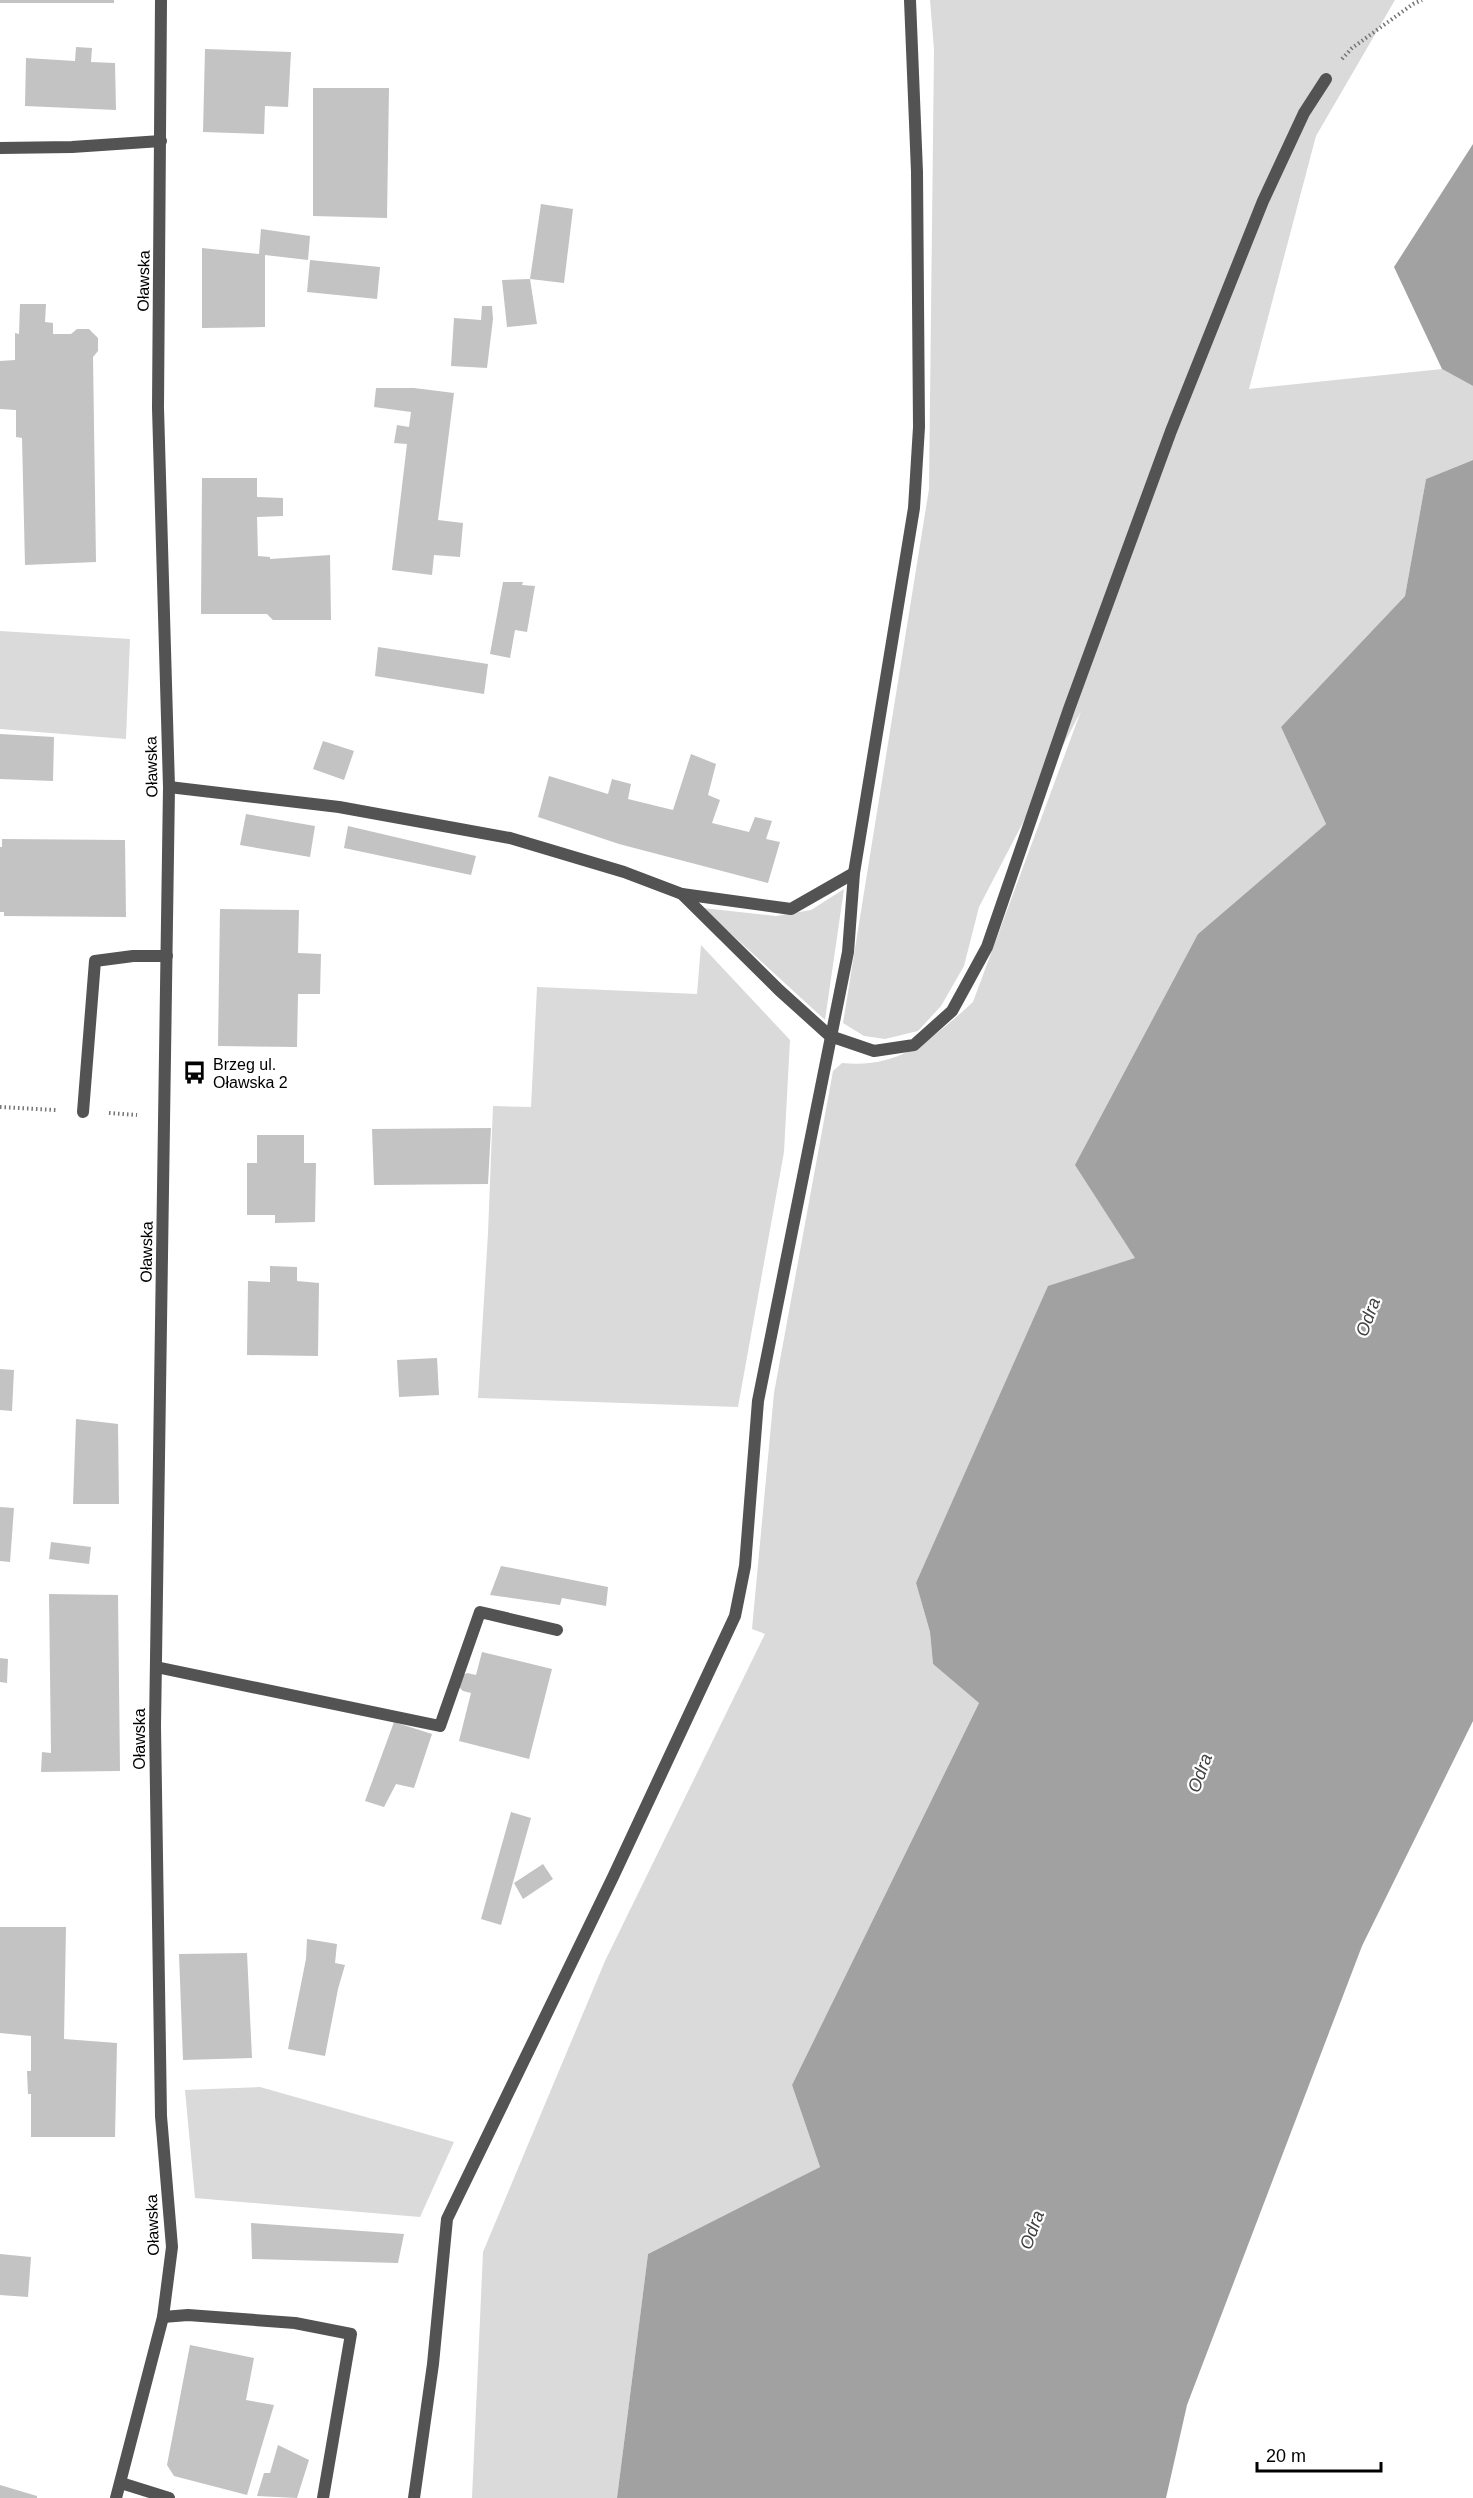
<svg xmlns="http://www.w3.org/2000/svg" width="1473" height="2498" font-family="Arial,sans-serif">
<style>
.green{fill:#dadada}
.water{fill:#a1a1a1}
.building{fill:#c3c3c3}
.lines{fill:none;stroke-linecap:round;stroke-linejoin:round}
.path{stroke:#757575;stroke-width:4;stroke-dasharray:1.5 3;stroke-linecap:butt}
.lane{stroke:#535353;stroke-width:12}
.street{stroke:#535353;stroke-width:12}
.labels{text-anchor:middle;stroke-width:4.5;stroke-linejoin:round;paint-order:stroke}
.street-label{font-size:16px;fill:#000;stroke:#fff}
.poi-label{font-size:16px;fill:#000;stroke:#fff;text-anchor:start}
.water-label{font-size:18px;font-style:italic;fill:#424242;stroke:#fff}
</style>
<rect width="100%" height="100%" fill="#fff"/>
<g class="green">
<path d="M930 0H1395L1316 136 1249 389 1442 369 1473 386V460L1426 479 1405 596 1281 727 1326 824 1198 934 1136 1258 916 1583 930 1632 933 1664 979 1703 792 2085 820 2167 648 2254 617 2498H472L483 2252 605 1961 765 1634 752 1629 774 1393 833 1071 842 1063C900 1069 933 1038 973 1002L1081 711 979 907 964 966 941 1006 918 1031 885 1039 864 1036 843 1023 929 489 934 49Z"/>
<path d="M0 631 130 639 126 739 0 729Z"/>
<path d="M844 889 825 1020 703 908 776 916 811 910Z"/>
<path d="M701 945 790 1040 784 1152 738 1407 478 1398 488 1233 493 1106 531 1107 537 987 697 994Z"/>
<path d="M260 2087 454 2142 420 2217 195 2198 185 2090Z"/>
</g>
<g class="water">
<path d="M1473 144V386L1442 369 1394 267Z"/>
<path d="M1473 460V1721L1362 1946 1187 2405 1166 2498H617L648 2254 820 2167 792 2085 979 1703 933 1664 930 1632 916 1583 1048 1286 1135 1258 1075 1165 1198 934 1326 824 1281 727 1405 596 1426 479Z"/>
</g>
<g class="building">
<rect x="0" y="0" width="114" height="3"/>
<path d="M76 47 92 48 91 62 115 63 116 110 25 106 26 58 75 61Z"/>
<path d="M205 49 291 52 288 107 265 106 264 134 203 132Z"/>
<path d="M313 88H389L387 218 313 216Z"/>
<path d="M541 204 573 209 564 283 530 279 537 324 507 327 502 280 530 279Z"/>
<path d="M261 229 310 236 308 260 265 255V327L202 328V248L259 254Z"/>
<path d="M310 260 380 267 377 299 307 292Z"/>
<path d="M20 304H46L45 322 53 323V334H71L77 329H89L98 338V351L93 357 96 562 25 565 22 438 16 437V410L0 409V361L15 360V333L19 334Z"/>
<path d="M482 306H492L493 319 487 368 451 366 454 318 481 320Z"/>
<path d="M376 388H414L454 393 438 520 463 523 460 557 434 555 432 575 392 570 407 444 394 443 397 425 409 427 411 412 374 407Z"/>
<path d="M202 478H257V497L283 498V516L257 517 258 556 270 557V559L330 555 331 620H273L267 614H201Z"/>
<path d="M503 582H523L522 585 535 586 527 632 515 630 510 658 490 654Z"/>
<path d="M378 647 488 664 484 694 375 676Z"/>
<path d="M0 734 54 737 53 781 0 779Z"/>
<path d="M323 741 354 751 344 780 313 769Z"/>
<path d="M691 754 716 764 708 795 720 800 712 823 749 832 755 817 772 821 766 839 780 842 768 883 619 844 538 817 549 776 608 794 612 779 631 784 628 799 673 810Z"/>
<path d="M246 814 315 826 310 857 240 845Z"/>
<path d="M348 826 476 856 471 875 344 848Z"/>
<path d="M2 839 125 840 126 917 4 916V912H0V847H2Z"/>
<path d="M220 909 299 910 298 953 321 954 320 994H298L297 1047 218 1046Z"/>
<path d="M491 1128 488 1184 374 1185 372 1129Z"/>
<path d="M257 1135H304V1163H316L315 1222 275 1223V1215H247V1163H257Z"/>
<path d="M270 1266 297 1267V1281L319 1283 318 1356 247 1355 248 1281 270 1282Z"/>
<path d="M437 1358 439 1395 399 1397 397 1360Z"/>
<path d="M0 1369 14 1370 12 1411 0 1410Z"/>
<path d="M76 1419 118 1424 119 1504H73Z"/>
<path d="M0 1507 14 1508 10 1562 0 1561Z"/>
<path d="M51 1542 91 1547 89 1564 49 1559Z"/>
<path d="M501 1566 608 1587 606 1606 562 1598 560 1605 490 1595Z"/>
<path d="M49 1594 118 1595 120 1771 41 1772 42 1752 51 1753Z"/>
<path d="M482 1652 552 1669 529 1759 459 1741 471 1693 463 1691 458 1686 461 1676 467 1673 476 1675Z"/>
<path d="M0 1658 8 1659 7 1683 0 1682Z"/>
<path d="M394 1722 432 1734 414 1788 396 1784 384 1807 365 1801Z"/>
<path d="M511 1812 531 1818 501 1925 481 1919Z"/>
<path d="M543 1864 553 1879 523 1899 514 1883Z"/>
<path d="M0 1927H66L64 2039 117 2043 115 2137H31V2094H28L27 2071H31V2036L0 2033Z"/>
<path d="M307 1939 337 1944 335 1963 345 1965 338 1989 325 2056 288 2049 306 1959Z"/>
<path d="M247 1953 252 2058 183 2060 179 1954Z"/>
<path d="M251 2223 404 2234 398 2263 252 2259Z"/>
<path d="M0 2254 31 2257 28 2297 0 2295Z"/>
<path d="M190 2345 254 2358 246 2400 274 2405 247 2495 174 2476 167 2465Z"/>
<path d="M278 2445 309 2460 297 2498 257 2496 264 2473H270Z"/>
<path d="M0 2485 37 2496V2498H0Z"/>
</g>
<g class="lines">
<g class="path">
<path d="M1342 59 1352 48 1413 4 1422 0"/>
<path d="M0 1107 56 1110"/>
<path d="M109 1113 137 1115"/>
</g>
<g class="lane">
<path d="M0 148 72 147 161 141"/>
<path d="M169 787 339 807 510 838 624 872 682 894 791 909 854 873"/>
<path d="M682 894 779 990 830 1036 874 1051 914 1045 952 1011 987 947 1069 709 1171 431 1263 201 1304 113 1326 79"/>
<path d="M83 1112 95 961 133 956H167"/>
<path d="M156 1667 440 1726 480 1612 557 1630"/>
<path d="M163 2317 188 2315 295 2323 351 2334 323 2498"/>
<path d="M121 2483 169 2498"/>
<path d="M414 2498 433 2364 447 2219 613 1877 735 1616 745 1566 758 1401 848 952 854 873 914 508 919 427 917 172 910 0"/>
</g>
<path class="street" d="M116 2498 163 2317 172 2247 161 2116 155 1726 169 787 158 408 161 0"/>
</g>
<defs>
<symbol id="bus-bare" viewBox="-9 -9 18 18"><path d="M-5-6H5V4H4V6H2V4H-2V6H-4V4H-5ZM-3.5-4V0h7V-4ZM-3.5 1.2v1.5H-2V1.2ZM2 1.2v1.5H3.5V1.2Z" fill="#000" stroke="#fff" stroke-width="2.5" paint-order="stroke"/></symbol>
</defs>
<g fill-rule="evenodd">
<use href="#bus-bare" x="178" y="1056" width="33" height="33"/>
</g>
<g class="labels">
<g class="street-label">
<text transform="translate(143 281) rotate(-89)" y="6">Oławska</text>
<text transform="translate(151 767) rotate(-91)" y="6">Oławska</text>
<text transform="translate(146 1252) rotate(-89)" y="6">Oławska</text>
<text transform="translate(139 1739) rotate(-90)" y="6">Oławska</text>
<text transform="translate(152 2225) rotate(-92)" y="6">Oławska</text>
</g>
<g class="poi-label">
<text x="213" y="1070">Brzeg ul.<tspan x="213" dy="18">Oławska 2</tspan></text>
</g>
<g class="water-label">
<text transform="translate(1368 1317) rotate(-70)" y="6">Odra</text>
<text transform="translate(1200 1773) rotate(-70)" y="6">Odra</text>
<text transform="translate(1032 2230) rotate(-70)" y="6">Odra</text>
</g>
</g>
<path d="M1257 2462v9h124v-9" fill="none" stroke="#000000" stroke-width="3"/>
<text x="1266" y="2462" font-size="18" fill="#000000" stroke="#ffffff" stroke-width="4.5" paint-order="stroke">20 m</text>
</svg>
